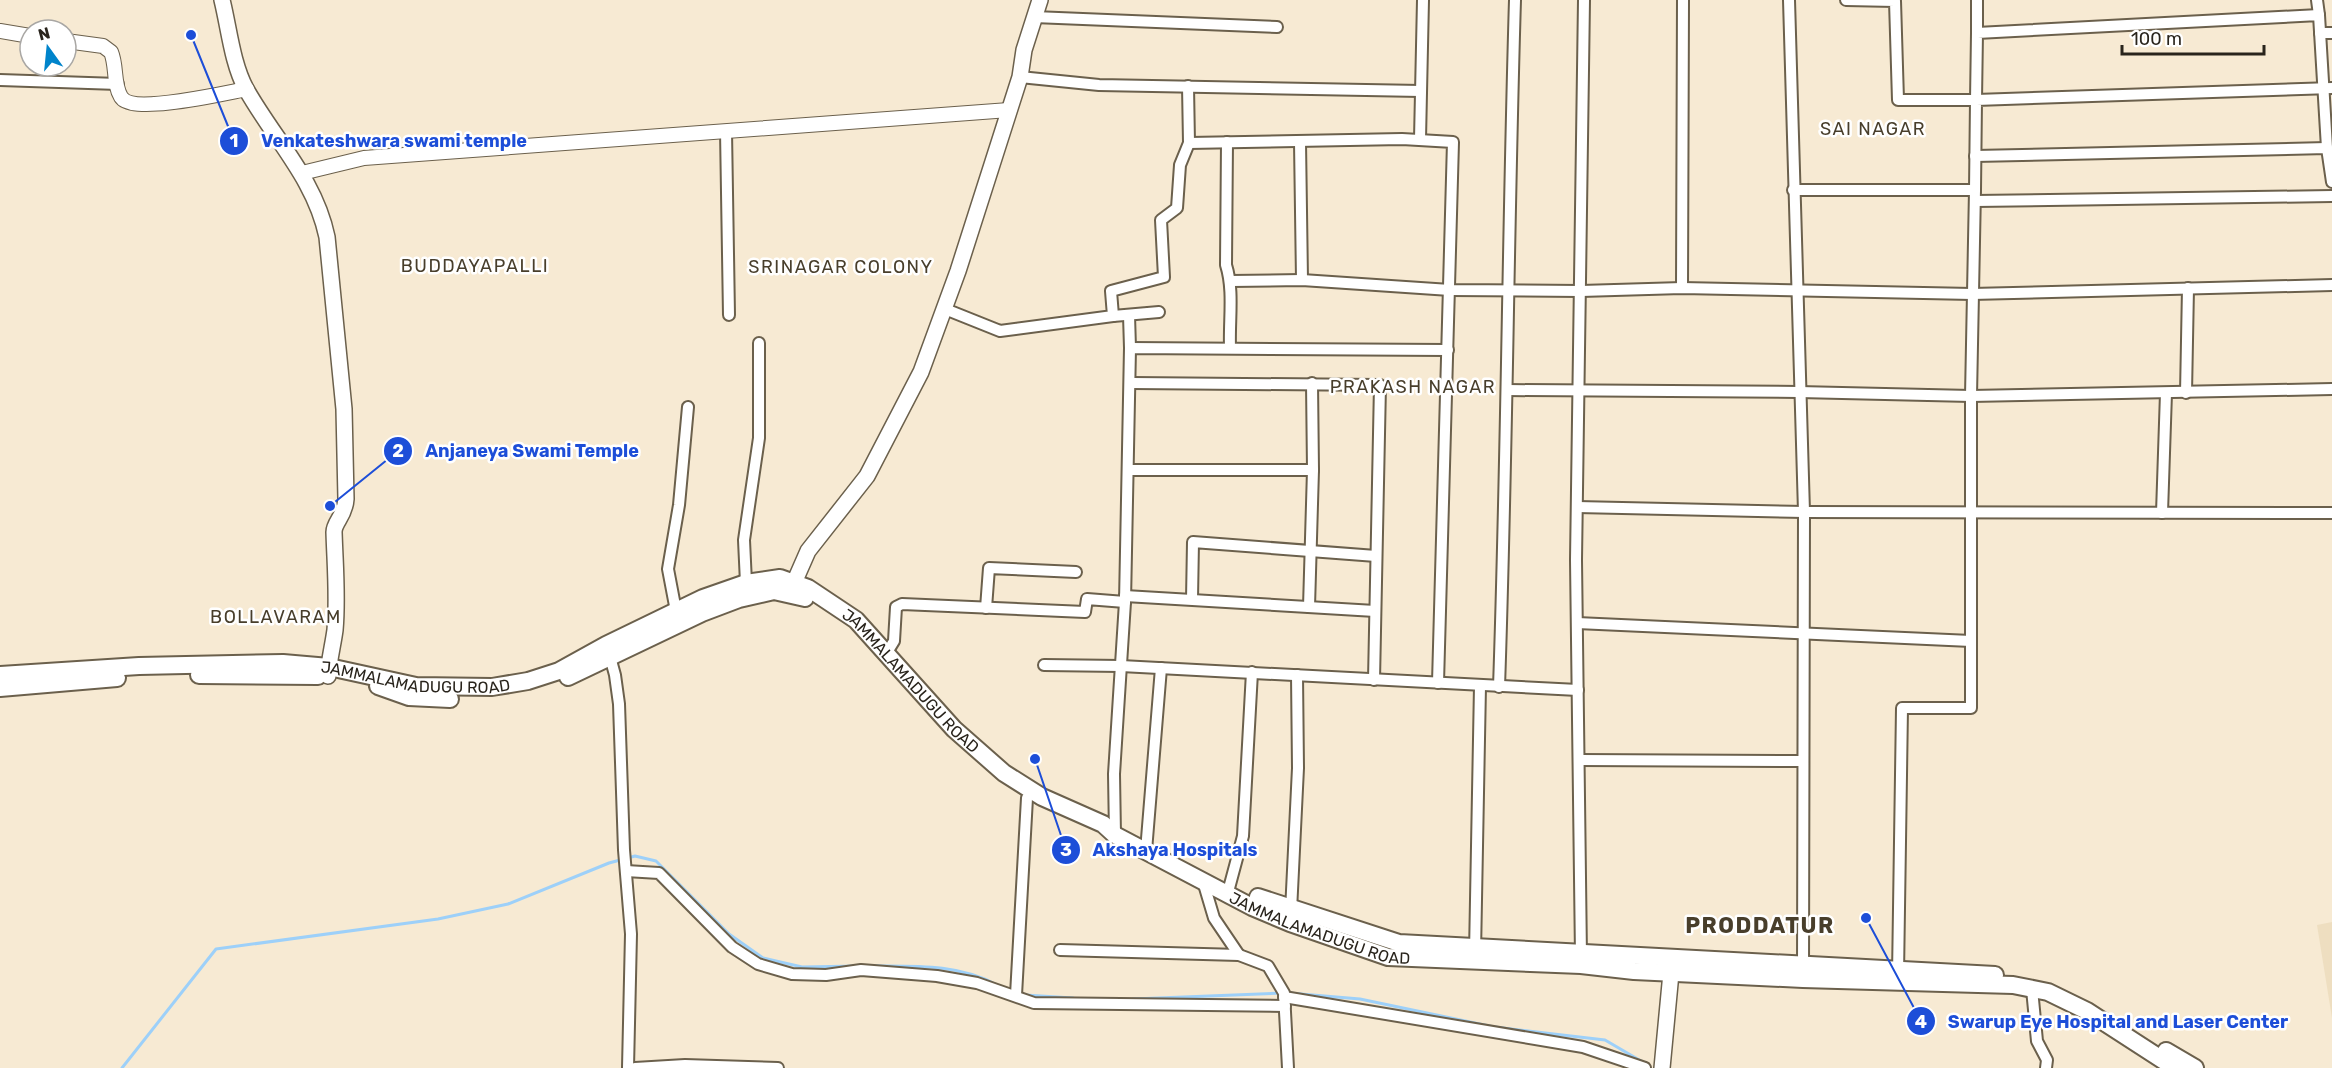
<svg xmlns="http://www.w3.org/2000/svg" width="2332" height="1068" font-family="Rubik,sans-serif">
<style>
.built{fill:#eedec0}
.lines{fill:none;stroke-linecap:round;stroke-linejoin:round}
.stream{stroke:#9dd0f9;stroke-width:3}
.minor-casing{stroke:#6b604c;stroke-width:14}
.tertiary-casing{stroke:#6b604c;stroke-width:16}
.secondary-casing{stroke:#6b604c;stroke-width:18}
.primary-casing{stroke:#6b604c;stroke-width:20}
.minor{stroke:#fff;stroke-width:10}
.tertiary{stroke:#fff;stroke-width:14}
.secondary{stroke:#fff;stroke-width:15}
.primary{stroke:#fff;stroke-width:16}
.labels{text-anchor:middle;stroke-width:5;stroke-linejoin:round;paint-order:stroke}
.street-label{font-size:16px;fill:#29241c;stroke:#fff}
.neighbourhood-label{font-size:18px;letter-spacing:1.5px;fill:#483e2b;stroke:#fff}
.district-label{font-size:22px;font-weight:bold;letter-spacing:1.5px;fill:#483e2b;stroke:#fff}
.leader{fill:none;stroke:#1d4ed8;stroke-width:2}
.callout-dot{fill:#1d4ed8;stroke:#fff;stroke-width:2}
.mark-label{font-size:18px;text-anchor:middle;font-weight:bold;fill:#fff}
.callout-label{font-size:18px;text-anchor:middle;font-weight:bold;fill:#1d4ed8;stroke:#fff;stroke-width:5;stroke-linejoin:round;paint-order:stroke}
</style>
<rect width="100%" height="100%" fill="#f7ead3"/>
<path class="built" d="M2332 922V1018L2317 925Z"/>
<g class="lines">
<g class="stream">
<path d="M872 966C915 966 961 964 999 986"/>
<path d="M1289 993 1360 999 1494 1027 1605 1040 1641 1061"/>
<path d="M1025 995 1073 998"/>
<path d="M1133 999 1282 993"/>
<path d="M122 1068 216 949 438 919 508 904 609 863 635 856 656 861 729 934 763 958 802 967 859 966"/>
</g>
<defs>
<g id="minor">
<path d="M1789 0 1804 512 1803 970"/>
<path d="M1846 0 1895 1 1898 100H1976L1977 33 2319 15 2327 148"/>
<path d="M2317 0 2319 15"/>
<path d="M1034 17 1277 27"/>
<path d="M1977 33V0"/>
<path d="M2320 33H2332"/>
<path d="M1020 77 1099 85 1421 91"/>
<path d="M0 80 118 84"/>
<path d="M726 131 729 315"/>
<path d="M1420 139 1423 0"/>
<path d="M1227 142 1226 265C1234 290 1229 320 1230 347"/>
<path d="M1300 142 1302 280"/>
<path d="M1189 143 1402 139 1453 142 1438 683"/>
<path d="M1975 156 2327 148 2332 182"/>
<path d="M1793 190H1975L1971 396V708H1902L1898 975"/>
<path d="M1975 190 1976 100 2332 88"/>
<path d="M1975 201 2332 196"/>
<path d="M1231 281 1302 280 1450 290 1581 291 1682 288 1972 294 2332 285"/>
<path d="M1682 288 1683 0"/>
<path d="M945 309 1000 331 1113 316 1111 291 1164 277 1161 220 1177 208 1180 165 1189 143 1188 86"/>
<path d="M1129 315 1130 348"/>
<path d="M1113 316 1159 312"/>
<path d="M1132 383 1380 385 1374 680"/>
<path d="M1312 383 1313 470"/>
<path d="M1507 390 1799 392 1971 396 2332 389"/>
<path d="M2186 393 2188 288"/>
<path d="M1128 470H1313L1309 607"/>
<path d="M1577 507 1804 512 2332 513"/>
<path d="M2162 513 2166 393"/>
<path d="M746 583 744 540 759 438V343"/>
<path d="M1125 596 1375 611"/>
<path d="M1192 599 1193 542 1376 556"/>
<path d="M986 608 989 568 1076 572"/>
<path d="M676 611 668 569 679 505 688 407"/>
<path d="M1577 623 1971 641"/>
<path d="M609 653 615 675 619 704 624 850 631 934 628 1068"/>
<path d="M886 654 894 641 896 607 902 604 1085 612 1087 599 1125 602"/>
<path d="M1044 665 1121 666 1578 690"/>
<path d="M1499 687C1507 458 1508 229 1515 0"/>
<path d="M1579 760 1803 761"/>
<path d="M1115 835 1114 774 1125 602 1130 348 1448 350"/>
<path d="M1146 851 1161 668"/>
<path d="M626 871 659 873 732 947 758 964 792 974 826 975 861 970 937 976 977 983 1034 1003 1285 1006"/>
<path d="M1203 881 1214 918 1239 955"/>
<path d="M1228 892 1243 836 1252 672"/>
<path d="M1291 911 1298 768 1297 675"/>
<path d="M1060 950 1239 955 1268 966 1284 993 1288 1068"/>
<path d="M1475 953 1480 686"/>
<path d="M1581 957 1576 560 1584 0"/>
<path d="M2032 989 2037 1041 2047 1060 2046 1068"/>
<path d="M1016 995 1027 798"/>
<path d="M1284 997 1583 1047 1645 1068"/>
<path d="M635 1068 685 1065 778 1068"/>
</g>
<g id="tertiary">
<path d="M0 31 30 36"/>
<path d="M66 41 103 46 111 52C117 66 113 84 121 97 132 115 225 93 247 89"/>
<path d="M302 173 364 158 1009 110"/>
</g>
<g id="secondary">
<path d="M222 0C229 28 232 63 246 89 274 139 315 179 327 237L344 409 346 499C345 516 334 522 334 532 335 565 338 597 335 630 333 645 329 660 328 676"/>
<path d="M790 592 808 551 867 476 921 372 958 271 1020 77 1024 50 1040 0"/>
<path d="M1662 1068 1671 973"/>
</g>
<g id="primary">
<path id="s1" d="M0 675 139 666 283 663 329 667 416 686 492 687 528 681 559 671 606 645 703 598 746 583 780 578 808 588 856 620 954 729 1004 773 1042 797 1103 824 1115 835 1252 907 1290 923 1388 957 1581 965 1634 971 1803 979 2013 985 2048 992 2087 1011 2175 1068"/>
<path d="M199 675 318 676"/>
<path d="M568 677 702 613 739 599 774 591 805 598"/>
<path d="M378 686 409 697 450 699"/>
<path d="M0 688 117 678"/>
<path d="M1258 897 1399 943 1995 975"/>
<path d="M2166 1051 2195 1068"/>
</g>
</defs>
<use href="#minor" class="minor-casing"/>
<use href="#tertiary" class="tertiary-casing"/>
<use href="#secondary" class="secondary-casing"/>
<use href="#primary" class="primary-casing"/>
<use href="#minor" class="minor"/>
<use href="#tertiary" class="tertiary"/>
<use href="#secondary" class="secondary"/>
<use href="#primary" class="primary"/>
</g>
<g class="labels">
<g class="street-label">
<text dy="6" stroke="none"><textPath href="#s1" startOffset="417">JAMMALAMADUGU ROAD</textPath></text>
<text dy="6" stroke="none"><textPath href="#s1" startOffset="974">JAMMALAMADUGU ROAD</textPath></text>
<text dy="6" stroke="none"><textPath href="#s1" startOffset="1460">JAMMALAMADUGU ROAD</textPath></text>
</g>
<g class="neighbourhood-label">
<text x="1873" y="135">SAI NAGAR</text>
<text x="475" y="272">BUDDAYAPALLI</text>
<text x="841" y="273">SRINAGAR COLONY</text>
<text x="1413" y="393">PRAKASH NAGAR</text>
<text x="276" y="623">BOLLAVARAM</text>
</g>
<g class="district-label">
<text x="1760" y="933">PRODDATUR</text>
</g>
</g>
<path class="leader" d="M191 35L234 141M330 506L398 451M1035 759L1066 850M1866 918L1921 1021"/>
<g class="callout-dot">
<circle cx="191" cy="35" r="6"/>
<circle cx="330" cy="506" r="6"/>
<circle cx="1035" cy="759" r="6"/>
<circle cx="1866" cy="918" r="6"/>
<circle cx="234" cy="141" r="15"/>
<circle cx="398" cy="451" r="15"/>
<circle cx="1066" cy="850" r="15"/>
<circle cx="1921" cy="1021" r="15"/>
</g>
<g class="mark-label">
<text x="234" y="147">1</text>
<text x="398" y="457">2</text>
<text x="1066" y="856">3</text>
<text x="1921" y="1028">4</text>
</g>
<g class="callout-label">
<text x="394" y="147">Venkateshwara swami temple</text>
<text x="532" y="457">Anjaneya Swami Temple</text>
<text x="1175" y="856">Akshaya Hospitals</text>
<text x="2118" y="1028">Swarup Eye Hospital and Laser Center</text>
</g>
<g transform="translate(48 48) rotate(345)"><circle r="28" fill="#ffffff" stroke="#a9a7a4" stroke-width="1.5"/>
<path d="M0-4.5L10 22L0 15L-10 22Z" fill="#0084cb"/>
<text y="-9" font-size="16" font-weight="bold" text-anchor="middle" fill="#29241c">N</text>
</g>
<path d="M2122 45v9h142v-9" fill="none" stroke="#29241c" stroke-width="3"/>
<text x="2131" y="45" font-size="18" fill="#29241c" stroke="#ffffff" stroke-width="4.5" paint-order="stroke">100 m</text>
</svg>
